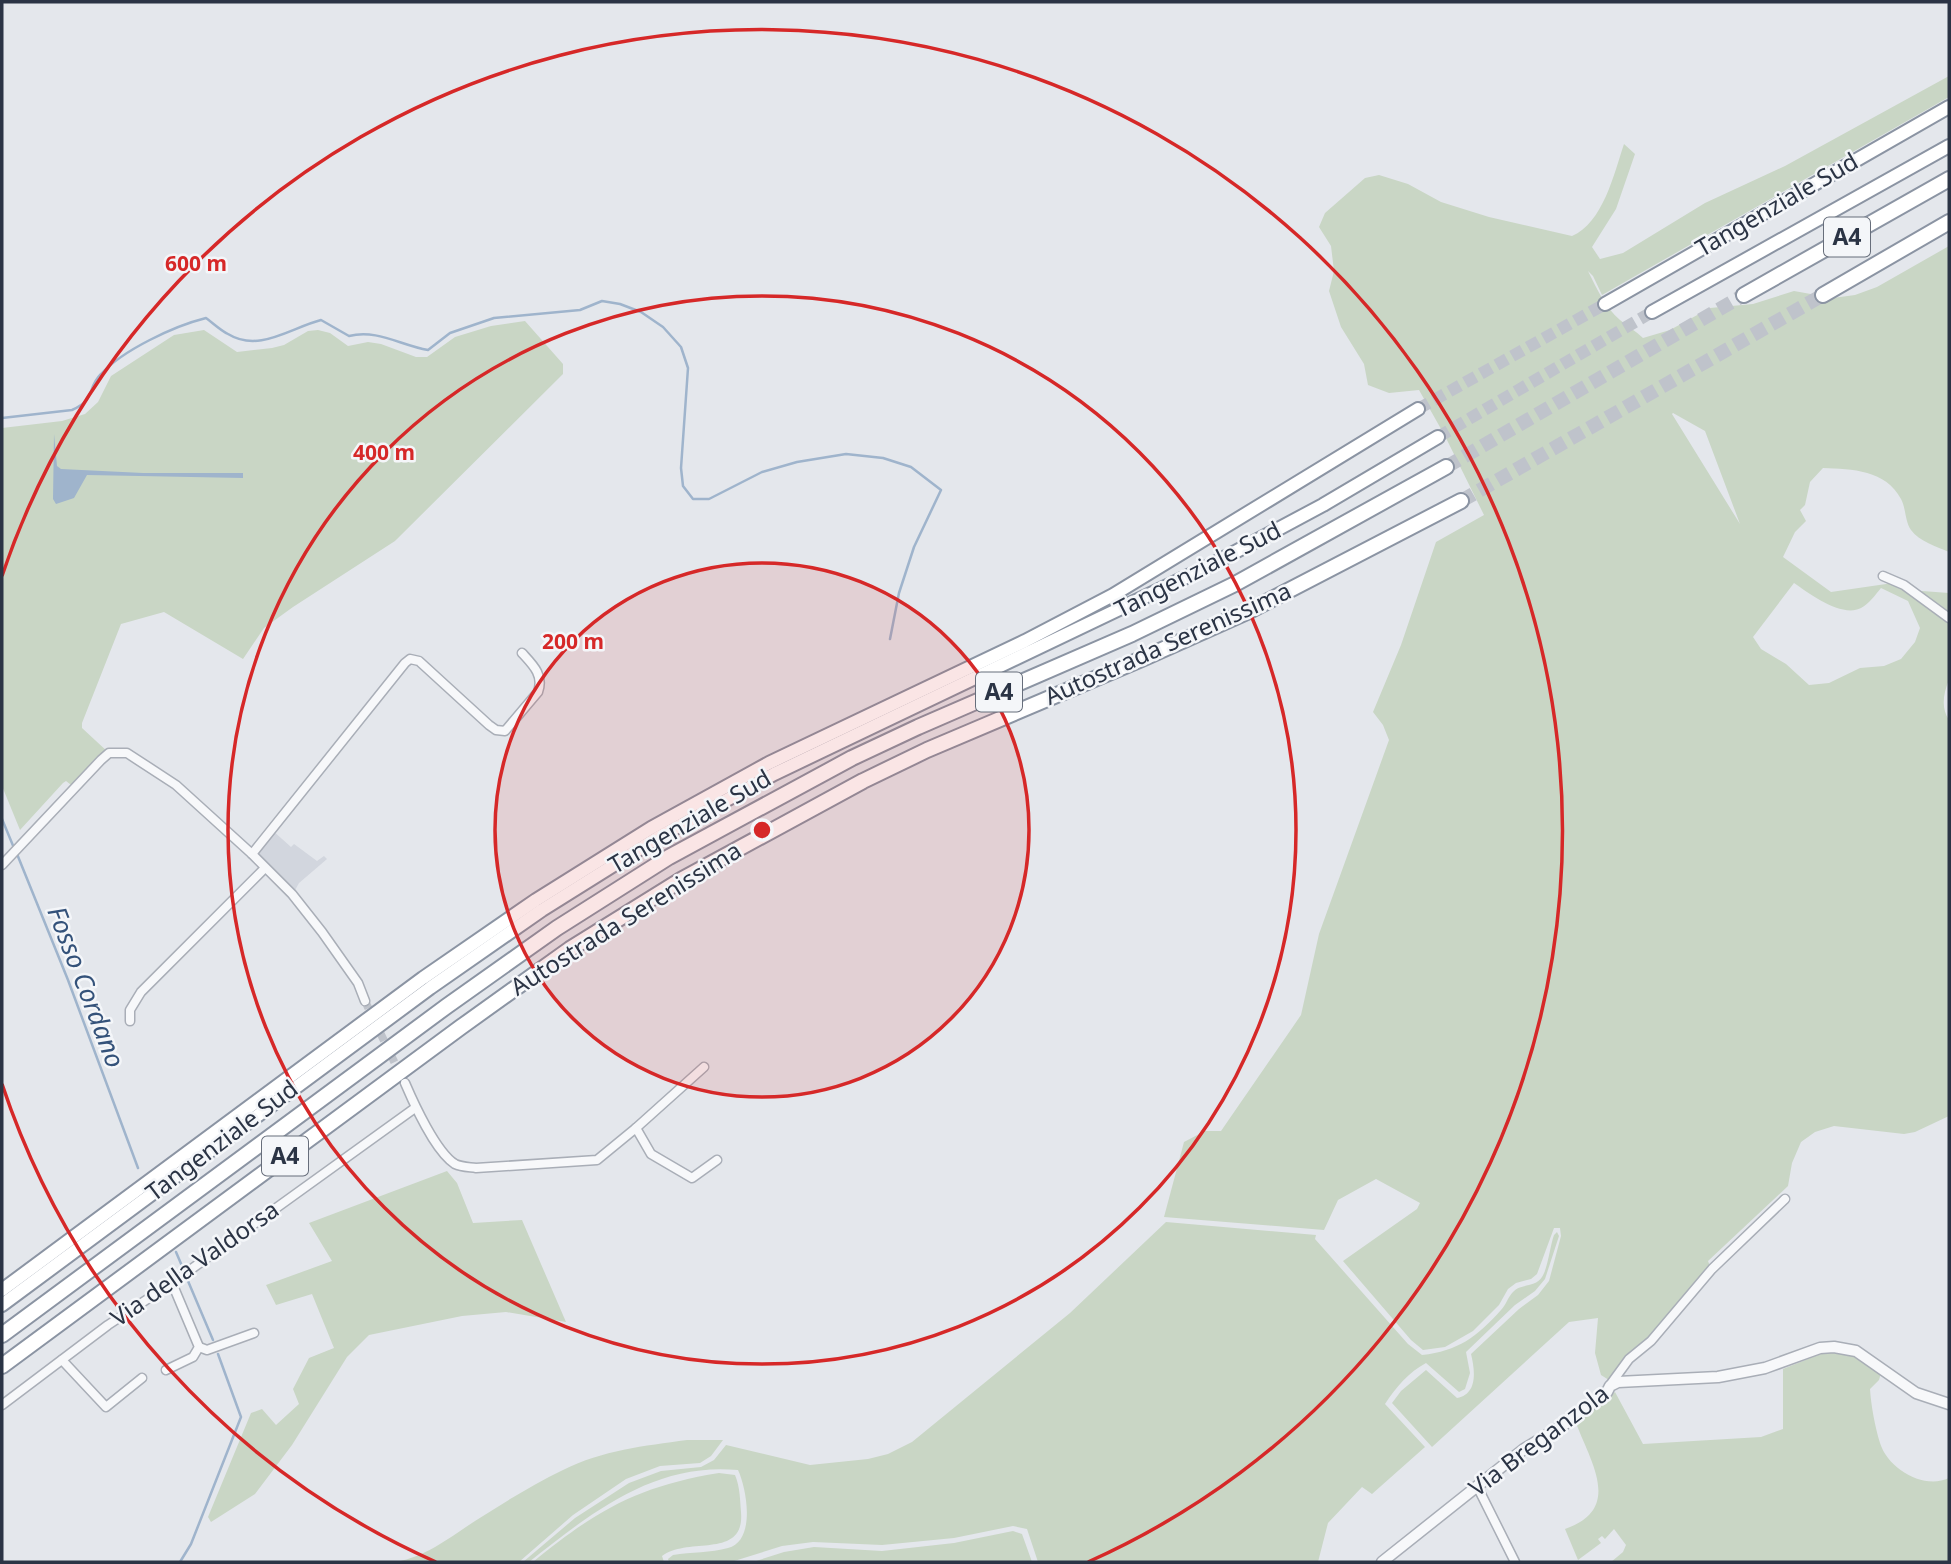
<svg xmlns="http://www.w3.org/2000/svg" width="1951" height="1564" font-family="'Noto Sans',sans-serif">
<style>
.built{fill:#d2d6de}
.green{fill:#c9d6c5;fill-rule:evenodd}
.water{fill:#9fb4cc}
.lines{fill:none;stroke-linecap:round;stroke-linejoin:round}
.stream{stroke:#9fb4cc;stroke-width:2.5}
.minor-tunnel{stroke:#bfc3cb;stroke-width:8;stroke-dasharray:8 4;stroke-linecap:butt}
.trunk-tunnel{stroke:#bfc3cb;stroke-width:12;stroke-dasharray:12 6;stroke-linecap:butt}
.motorway-tunnel{stroke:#bfc3cb;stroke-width:14;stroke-dasharray:14 7;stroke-linecap:butt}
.minor-casing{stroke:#a9aeb7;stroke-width:11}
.tertiary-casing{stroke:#a9aeb7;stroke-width:13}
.trunk-casing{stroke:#8b94a3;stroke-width:16}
.motorway-casing{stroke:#8b94a3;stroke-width:18}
.minor{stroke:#f7f8fa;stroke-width:8}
.tertiary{stroke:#f7f8fa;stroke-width:10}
.trunk{stroke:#fff;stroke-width:12}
.motorway{stroke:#fff;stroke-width:14}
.ring{fill:none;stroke:#d62828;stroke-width:3.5}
.labels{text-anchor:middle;stroke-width:5;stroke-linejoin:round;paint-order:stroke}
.shield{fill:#f4f6f9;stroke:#676e7b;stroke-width:2}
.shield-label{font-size:23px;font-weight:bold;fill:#2b3445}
.street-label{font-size:24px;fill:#2b3445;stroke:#f4f6f9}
.water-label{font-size:26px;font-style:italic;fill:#34527a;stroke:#f4f6f9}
.centre{fill:#d62828;stroke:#f4f6f9;stroke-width:3.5}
.ring-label{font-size:21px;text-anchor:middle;font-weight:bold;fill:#d62828;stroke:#f4f6f9;stroke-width:5;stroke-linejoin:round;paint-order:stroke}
</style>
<rect width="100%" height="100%" fill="#e4e7ec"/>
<path class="built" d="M272 830 291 847 294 844 317 861 324 856 327 859 299 883 294 892 254 854Z"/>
<g class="green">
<path d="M1949 76V97L1602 295 1593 276 1588 271C1597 289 1605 307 1620 320 1628 327 1636 331 1643 338L1670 330 1710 308 1753 304 1794 291 1833 298 1855 295 1877 287 1949 246V552C1937 547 1919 541 1911 530 1905 522 1906 508 1901 499 1886 470 1852 469 1823 468L1810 482 1805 505 1800 510 1806 521 1795 532 1783 557 1831 592 1893 583 1911 596 1922 591 1949 593V680C1943 694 1941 708 1949 720V1116L1915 1132 1904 1134 1834 1126 1815 1132 1801 1142 1792 1163 1788 1186 1708 1261 1711 1269 1612 1382 1601 1375 1595 1353 1598 1318 1569 1322 1432 1447 1392 1403 1401 1391 1426 1370 1457 1398C1478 1394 1475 1370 1471 1354L1519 1309 1538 1295 1549 1281 1561 1236 1560 1228H1554L1537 1274 1531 1279 1516 1283 1508 1289 1499 1305 1473 1331 1445 1347 1423 1350 1411 1340 1343 1261 1417 1209 1420 1203 1376 1179 1338 1200 1324 1230 1164 1217 1184 1142 1205 1131H1221L1301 1015 1319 934 1389 740 1383 725 1373 712 1401 645 1436 542 1484 515 1445 436 1419 390 1389 393 1368 385 1364 364 1341 327 1329 291 1334 271 1331 246 1319 227 1325 213 1365 178 1379 175 1408 184 1441 202 1489 217 1572 236C1603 223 1614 174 1624 144L1635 154 1616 209 1592 247 1600 259 1623 253 1705 203 1785 166ZM1673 413 1705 431 1740 524 1672 414ZM1794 583C1810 594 1842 618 1861 608 1869 604 1876 594 1881 588L1908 601 1920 628 1915 642 1901 659 1884 666 1860 668 1829 683 1809 685 1786 664 1761 649 1753 637Z"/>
<path d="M525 321 563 364V374L395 541 293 607 264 628 243 659 164 612 121 624 82 723V728L109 753 75 788 66 781 63 783 20 830 2 786V428L62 421 85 414 98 402 111 376 174 335 204 330 237 352 272 348 284 345 308 331 318 330 330 333 348 346 368 342 381 344 416 357H427L455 337 491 326Z"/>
<path d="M447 1171 457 1183 473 1223 522 1220 566 1322 506 1312 462 1316 369 1335 347 1357 292 1445 255 1494 211 1522 208 1517 251 1413 262 1409 276 1425 299 1404 293 1389 309 1358 334 1348 312 1294 276 1305 266 1285 332 1261 309 1223Z"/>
<path d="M1166 1222 1316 1235 1315 1239 1408 1344 1422 1355C1458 1351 1477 1337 1501 1310 1506 1305 1508 1297 1513 1292 1521 1283 1535 1288 1542 1277 1548 1268 1550 1246 1554 1235L1557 1232 1559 1236 1545 1279 1535 1291 1515 1305 1466 1352 1470 1373 1465 1389 1459 1392 1426 1363C1409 1372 1396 1387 1385 1404L1425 1447 1372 1494 1362 1487 1328 1523 1318 1562H1038L1027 1529 1013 1526 954 1538 882 1545 813 1542 782 1546 731 1562H669L668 1559 673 1555C691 1552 711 1553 728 1548 756 1541 747 1489 738 1470 654 1462 591 1513 529 1562H523L575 1518 629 1483 661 1471 701 1467 714 1460 726 1445 810 1465 868 1459 888 1454 912 1442 1070 1313Z"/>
<path d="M1834 1350 1866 1360 1881 1373 1879 1380 1870 1389C1871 1405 1875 1427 1880 1443 1888 1469 1924 1490 1949 1478V1562H1611L1623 1552 1626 1545 1614 1529 1605 1539 1602 1536 1598 1539 1601 1543 1578 1560 1565 1529C1623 1509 1591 1463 1576 1423L1615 1392 1643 1444 1761 1437 1783 1429V1369L1823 1353Z"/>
<path d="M687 1440H723L711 1456 700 1463 660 1466 626 1479 573 1515 519 1562H396C427 1556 449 1538 475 1521 503 1503 534 1484 563 1470 603 1450 644 1446 687 1440Z"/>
<path d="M719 1473 735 1475C740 1487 740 1499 741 1512 745 1560 689 1536 662 1556L664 1562H533C595 1511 638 1486 719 1473Z"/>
<path d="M1013 1531 1022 1534 1032 1562H753L784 1552 814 1547 882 1551 954 1543Z"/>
</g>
<path class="water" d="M54 434 57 466 61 469 143 473H243V478L87 475 74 498 56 504 53 499Z"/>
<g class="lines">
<g class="stream">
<path d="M2 418 72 410C97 399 86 389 101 374 123 350 174 326 206 318 213 323 220 330 228 334 259 353 290 328 321 320L349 336C377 329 400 345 428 350L450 333 494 318 580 310 602 301 620 304 641 312 663 327 681 347 688 368 681 468 683 486 693 499H709L762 472 797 462 846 454 883 458 911 467 941 490 914 547 899 593 890 639"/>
<path d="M2 819 14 848"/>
<path d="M17 854 68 980 138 1168"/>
<path d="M176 1252 182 1266"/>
<path d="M188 1281 213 1340"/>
<path d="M180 1562 191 1544 241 1417 218 1354"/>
</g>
<path class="minor-tunnel" d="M365 1001 400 1074"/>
<g class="trunk-tunnel">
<path d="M1418 409 1605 304"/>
<path d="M1438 437 1652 312"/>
</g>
<g class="motorway-tunnel">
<path d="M1446 467 1744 295"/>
<path d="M1461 501 1823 295"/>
</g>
<defs>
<g id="minor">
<path d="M1883 576 1904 585 1949 618"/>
<path d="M252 854 405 663 410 659 419 661 489 725 496 730 505 731 538 692C544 675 533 665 522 653"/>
<path d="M2 865 101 760 109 753H127L176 785 252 854 292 894 322 932 358 983 365 1001"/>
<path d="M130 1021V1010L141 992 265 868"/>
<path d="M405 1083C414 1104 436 1152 455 1164 461 1167 469 1167 476 1168L597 1160 636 1128 651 1154 692 1178 717 1160"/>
<path d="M636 1128 704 1067"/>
<path d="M199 1347 207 1350 254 1333"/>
<path d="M62 1360 106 1407 142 1378"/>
<path d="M166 1370 193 1357 199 1347 172 1283"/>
<path d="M1610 1385 1629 1359 1651 1341 1712 1269 1785 1199"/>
<path d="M2 1405 108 1325 172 1283 415 1108"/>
<path d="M1477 1486 1515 1562"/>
</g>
<path id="tertiary" d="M1382 1562 1524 1449 1565 1424 1607 1392 1610 1386 1618 1382 1718 1377 1765 1368 1820 1348 1834 1347 1856 1351 1916 1393 1949 1404"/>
<g id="trunk">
<path d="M1605 304 1949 107"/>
<path d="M1652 312 1949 146"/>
<path d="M2 1290 423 978 536 900 651 828 769 763 1025 641 1113 595 1418 409"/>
<path d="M2 1305 430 988 542 910 657 838 774 774 1207 567 1323 505 1438 437"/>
</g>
<g id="motorway">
<path d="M1744 295 1949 179"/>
<path d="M1823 295 1949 222"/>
<path d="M2 1335 447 1006 557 928 669 857 852 758 918 727 1132 634 1235 584 1446 467"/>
<path d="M2 1366 461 1027 570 949 681 880 863 781 927 750 1144 658 1249 611 1461 501"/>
</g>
</defs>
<use href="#minor" class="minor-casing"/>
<use href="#tertiary" class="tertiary-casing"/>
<use href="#trunk" class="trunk-casing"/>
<use href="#motorway" class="motorway-casing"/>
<use href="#minor" class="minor"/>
<use href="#tertiary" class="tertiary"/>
<use href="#trunk" class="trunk"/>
<use href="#motorway" class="motorway"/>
</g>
<circle cx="762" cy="830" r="267" fill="#d62828" fill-opacity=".12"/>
<g class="ring">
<circle cx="762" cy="830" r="267"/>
<circle cx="762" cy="830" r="534"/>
<path d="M436 1562A801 801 0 0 1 2 1084M2 576A801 801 0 1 1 1088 1562"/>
</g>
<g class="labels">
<g class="shield">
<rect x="1824" y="217.5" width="46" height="39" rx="5"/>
<rect x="976" y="672.5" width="46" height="39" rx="5"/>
<rect x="262" y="1136.5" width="46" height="39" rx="5"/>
</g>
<g class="shield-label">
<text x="1847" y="245">A4</text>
<text x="999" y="700">A4</text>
<text x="285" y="1164">A4</text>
</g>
<g class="street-label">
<text transform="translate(1777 205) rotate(-30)" y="8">Tangenziale Sud</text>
<text transform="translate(1198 570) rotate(-27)" y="8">Tangenziale Sud</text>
<text transform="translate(1168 644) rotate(-24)" y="8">Autostrada Serenissima</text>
<text transform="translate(690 822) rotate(-30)" y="8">Tangenziale Sud</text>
<text transform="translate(626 919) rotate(-32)" y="8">Autostrada Serenissima</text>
<text transform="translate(222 1141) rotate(-37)" y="8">Tangenziale Sud</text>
<text transform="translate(195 1264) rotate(-35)" y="8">Via della Valdorsa</text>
<text transform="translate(1539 1441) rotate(-37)" y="8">Via Breganzola</text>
</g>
<g class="water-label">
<text transform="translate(86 987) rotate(69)" y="9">Fosso Cordano</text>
</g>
</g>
<circle cx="762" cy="830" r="10" class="centre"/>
<g class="ring-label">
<text x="196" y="271">600 m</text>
<text x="384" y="460">400 m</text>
<text x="573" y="649">200 m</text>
</g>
<rect width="1951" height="1564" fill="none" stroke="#2b3445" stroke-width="7"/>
</svg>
